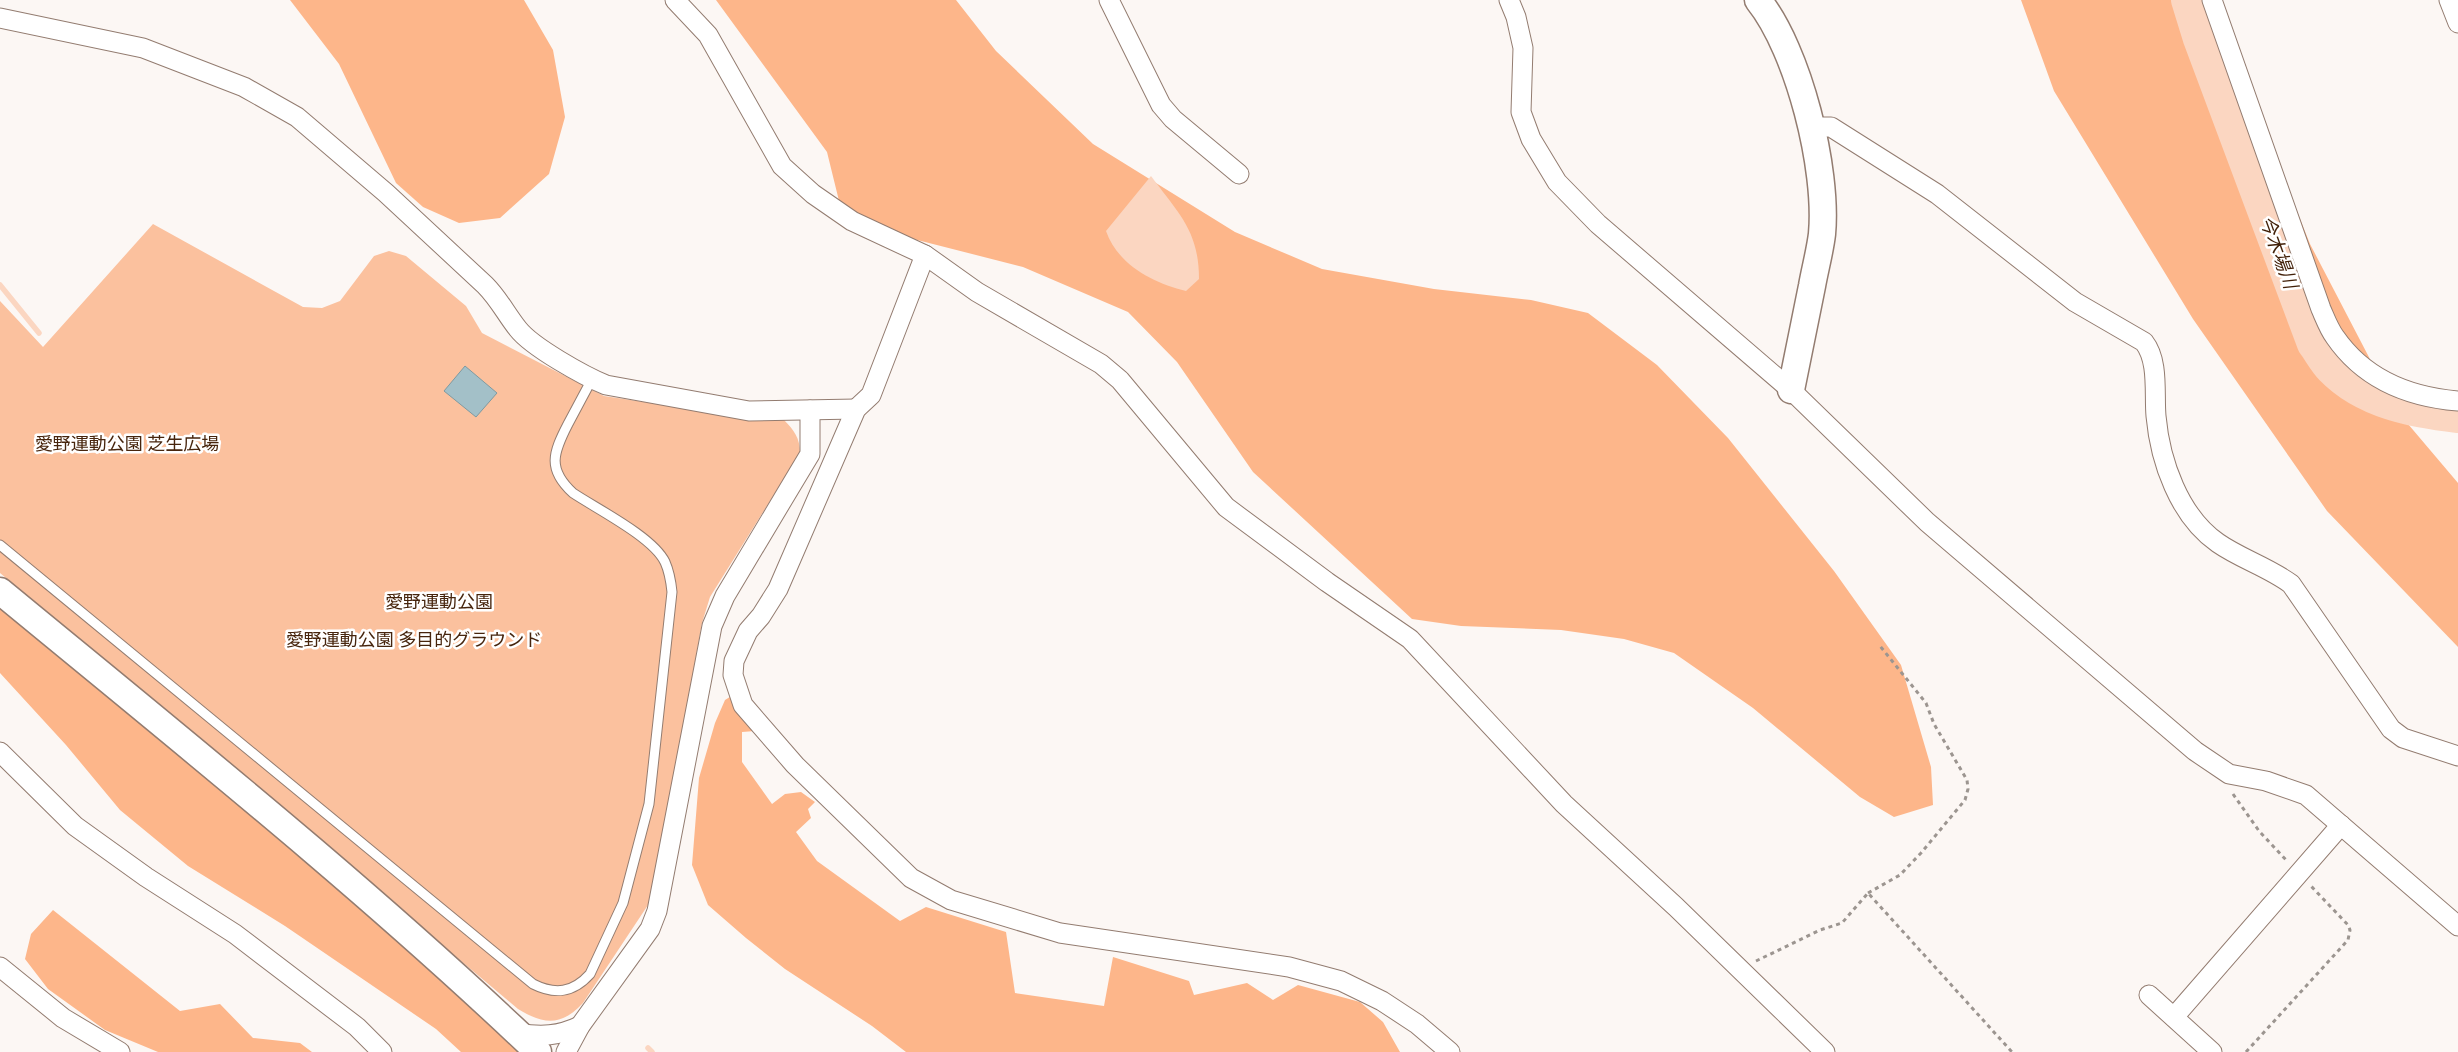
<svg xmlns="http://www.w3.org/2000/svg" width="2458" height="1052" font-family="Rubik,'Noto Sans JP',sans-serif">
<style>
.green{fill:#fbc19e}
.forest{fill:#fdb68a}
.water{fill:#fbd6c1}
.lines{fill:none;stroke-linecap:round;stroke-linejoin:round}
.stream{stroke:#fbd6c1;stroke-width:5.5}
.river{stroke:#fbd6c1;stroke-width:32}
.building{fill:#a3c0c8;stroke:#7e9aa1}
.lane-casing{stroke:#937c70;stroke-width:11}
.street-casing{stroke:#937c70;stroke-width:21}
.secondary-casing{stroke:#937c70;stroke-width:29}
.path{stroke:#9c9590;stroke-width:3;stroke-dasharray:4 4;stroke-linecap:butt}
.lane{stroke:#fff;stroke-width:9}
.street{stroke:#fff;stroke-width:19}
.secondary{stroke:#fff;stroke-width:26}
.labels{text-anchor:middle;stroke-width:5;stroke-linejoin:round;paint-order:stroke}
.park-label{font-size:18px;fill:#47250d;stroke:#fff}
.water-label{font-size:19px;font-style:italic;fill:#411f07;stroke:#fff}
</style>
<rect width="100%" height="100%" fill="#fcf7f4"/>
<path class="green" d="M153 224 303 307 322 308 340 301 374 256 389 251 406 256 466 306 482 333 604 396 757 419 784 420C794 430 800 438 800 453L710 597 702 623 658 865 648 905 583 1003C562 1026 544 1025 518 1009L0 573V301L43 347Z"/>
<g class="forest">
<path d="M290 0H524L553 50 565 117 549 174 500 218 459 223 423 207 396 183 339 64Z"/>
<path d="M716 0H956L996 51 1093 144 1235 232 1322 269 1434 289 1531 300 1588 313 1657 365 1728 438 1834 571 1901 665 1931 767 1933 805 1894 817 1860 797 1753 708 1674 653 1624 639 1561 630 1461 626 1412 619 1253 472 1177 362 1128 312 1023 267 882 231 841 209 827 152Z"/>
<path d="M2021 0H2222L2249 91 2310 244 2397 411 2458 483V647L2327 511 2193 319 2054 91Z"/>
<path d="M0 598 528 1052H461L436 1029 285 926 188 866 120 810 66 745 0 673Z"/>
<path d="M733 695 755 731 742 732V762L772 804 785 794 801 792 815 802 808 809 811 818 796 832 817 861 900 921 926 907 1006 932 1015 993 1104 1006 1113 957 1189 981 1194 995 1247 983 1273 1000 1298 985 1360 1002 1383 1022 1400 1052H906L872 1026 785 969 746 938 708 905 692 865 699 778 715 723 725 700Z"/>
<path d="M53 910 180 1011 220 1004 253 1038 300 1043 312 1052H158L105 1030 48 989 25 959 31 934Z"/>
</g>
<path class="water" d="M1151 176C1178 213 1199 230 1199 279L1186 291C1153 283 1118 265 1106 231Z"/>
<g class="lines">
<g class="stream">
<path d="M0 285 39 333"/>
<path d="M648 1048 652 1052"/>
</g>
<path class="river" d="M2187 0 2199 39 2313 344C2319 352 2324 362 2331 369 2364 403 2413 412 2458 417"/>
</g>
<path class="building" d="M465 366 497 393 476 417 444 391Z"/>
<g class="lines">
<defs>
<path id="lane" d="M0 545 533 984C555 995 573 993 590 974L623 903 649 804 672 592C671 582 669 571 665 562 653 537 597 509 573 493 547 469 553 453 568 424 576 409 584 394 592 379"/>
<g id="street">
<path d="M675 0 708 35 782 166 813 194 852 221 925 255 977 292 1101 364 1120 380 1226 507 1327 582 1410 639 1564 804 1676 907 1825 1052"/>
<path d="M1109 0 1161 105 1173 119 1239 174"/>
<path d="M1509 0 1516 17 1523 48 1521 112 1531 139 1557 182 1598 224 1791 390 1927 522 2195 751 2229 774 2266 781 2306 795 2458 926"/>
<path d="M2212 0 2321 309C2325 318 2329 329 2335 337 2364 379 2409 397 2458 401"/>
<path d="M2449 0 2458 23"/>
<path d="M0 18 143 48 244 87 297 117 386 193 485 285C499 299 506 314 518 329 532 347 584 376 606 385L749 411 856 409"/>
<path d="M1813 127H1831L1937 194 2075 302 2144 342C2159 361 2154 393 2156 416 2160 461 2179 516 2218 543 2241 559 2268 567 2291 584L2391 729 2403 738 2458 756"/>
<path d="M925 255 871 395 856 409 778 589 761 616 748 631 734 661 733 675 743 705 795 765 911 878 951 900 1060 933 1289 967 1341 981 1382 1001 1417 1024 1450 1052"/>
<path d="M0 752 75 826 146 877 235 934 357 1027 382 1052"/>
<path d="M0 967 63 1018 120 1052"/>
<path d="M2149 995 2212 1052"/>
<path d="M2174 1017 2341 825"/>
<path d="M518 1033C541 1037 559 1036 580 1026"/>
<path d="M566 1052 580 1026 650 929 657 911 712 626 725 596 810 454V410"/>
</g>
<g id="secondary">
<path d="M1758 0C1799 51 1828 169 1822 234 1820 251 1815 269 1812 286 1805 321 1798 355 1791 390"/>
<path d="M0 591C182 741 367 889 538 1052"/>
</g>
</defs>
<use href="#lane" class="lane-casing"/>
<use href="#street" class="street-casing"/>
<use href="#secondary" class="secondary-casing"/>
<g class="path">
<path d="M2233 794 2259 831 2287 861"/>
<path d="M1868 893 1900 875 1921 853 1965 800 1968 789 1967 780 1934 724 1926 703 1880 646"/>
<path d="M1756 961 1820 930 1842 923 1868 893 2012 1052"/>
<path d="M2246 1052 2348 940 2350 930 2348 925 2310 885"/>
</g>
<use href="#lane" class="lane"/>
<use href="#street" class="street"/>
<use href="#secondary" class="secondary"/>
</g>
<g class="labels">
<g class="park-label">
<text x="127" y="450">愛野運動公園 芝生広場</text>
<text x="439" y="608">愛野運動公園</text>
<text x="414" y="646">愛野運動公園 多目的グラウンド</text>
</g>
<g class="water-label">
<text transform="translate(2279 252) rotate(70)" y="7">今木場川</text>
</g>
</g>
</svg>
